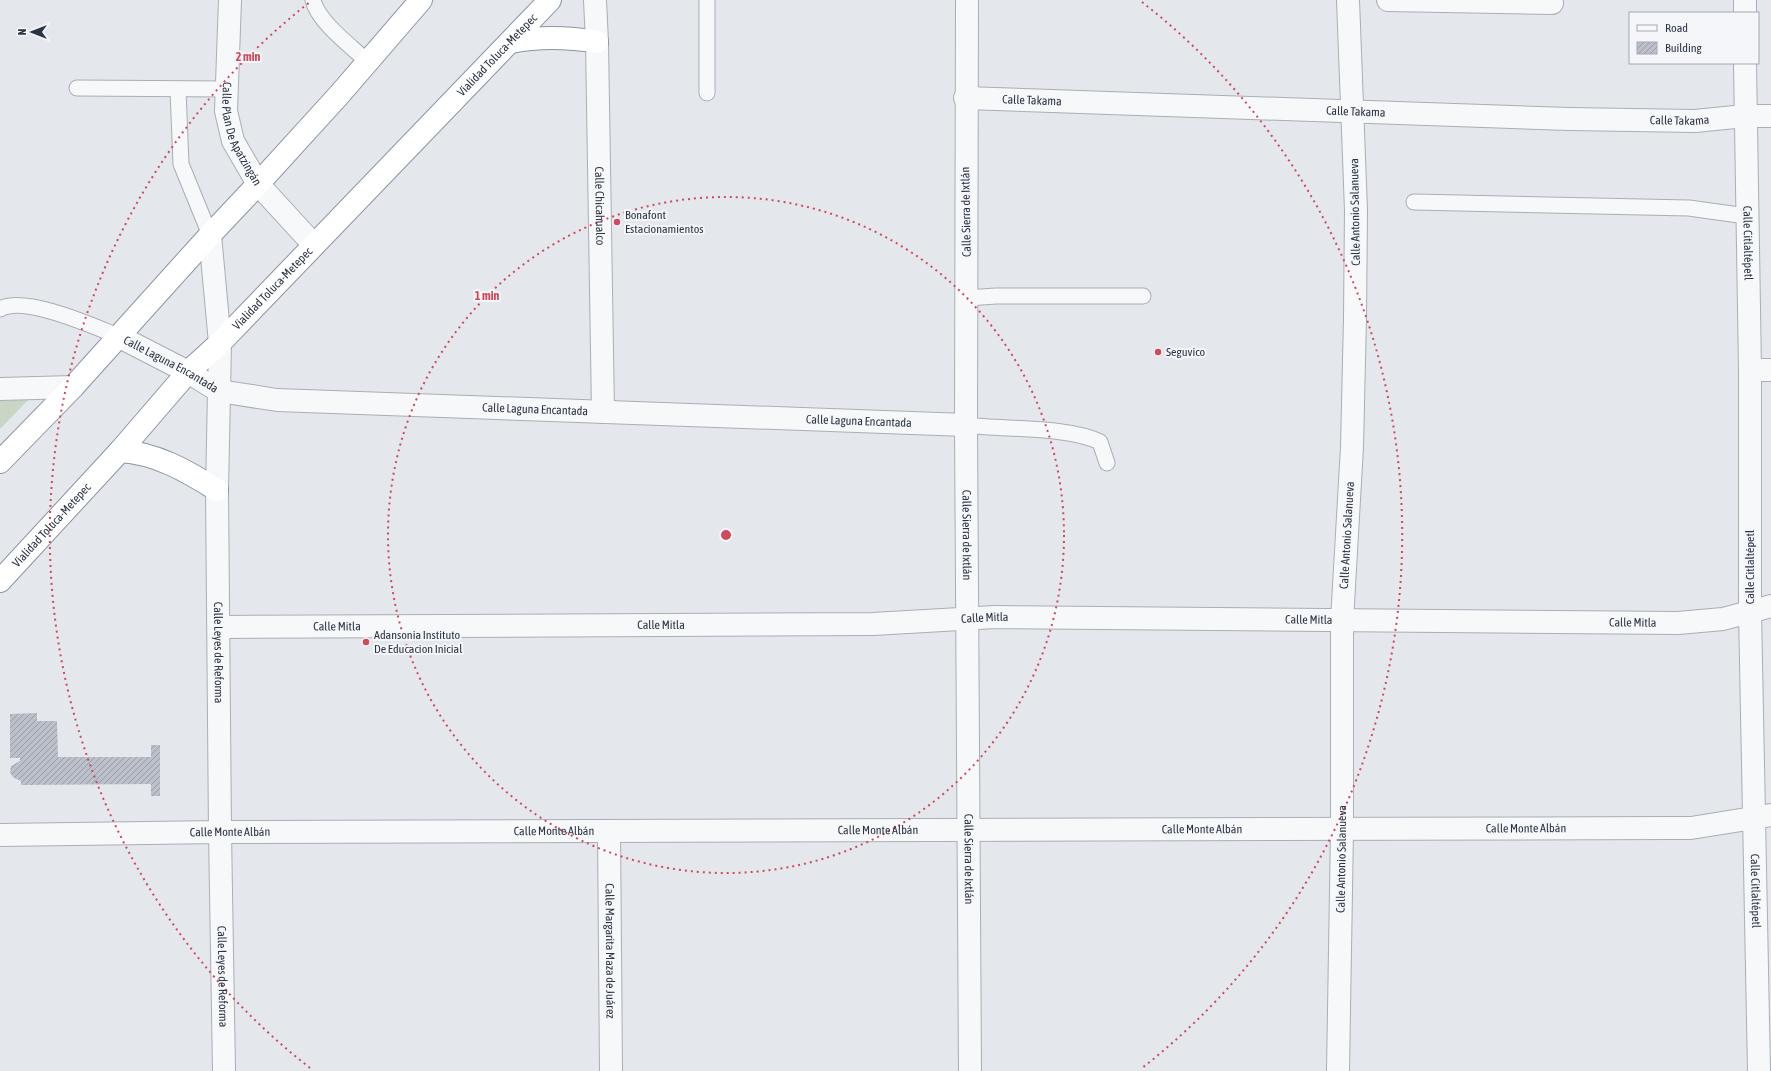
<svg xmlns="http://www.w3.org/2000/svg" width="1771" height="1071" font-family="'Asap Condensed',sans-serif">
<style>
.green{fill:#c9d6c5}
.building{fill:url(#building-hatch)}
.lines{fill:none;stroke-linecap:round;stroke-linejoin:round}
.lane-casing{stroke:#a9aeb7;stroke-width:17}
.street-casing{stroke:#a9aeb7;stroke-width:24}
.highway-casing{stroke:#8b94a3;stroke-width:24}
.lane{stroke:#f7f8fa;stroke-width:15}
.street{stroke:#f7f8fa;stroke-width:22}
.highway{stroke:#fff;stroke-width:22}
.ring{fill:none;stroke:#d1495b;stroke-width:2;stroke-dasharray:2 4}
.poi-dot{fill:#d1495b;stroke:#f4f6f9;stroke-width:1.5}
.labels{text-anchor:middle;stroke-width:4;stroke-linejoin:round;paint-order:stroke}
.street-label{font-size:12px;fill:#2b3445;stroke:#f4f6f9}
.poi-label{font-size:12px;fill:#2b3445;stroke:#f4f6f9;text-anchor:start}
.centre{fill:#d1495b;stroke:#f4f6f9;stroke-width:2}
.ring-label{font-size:12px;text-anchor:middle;font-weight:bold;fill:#d1495b;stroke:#f4f6f9;stroke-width:4;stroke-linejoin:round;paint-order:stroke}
</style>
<defs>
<pattern id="building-hatch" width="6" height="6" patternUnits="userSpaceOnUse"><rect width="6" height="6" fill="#bbc0ca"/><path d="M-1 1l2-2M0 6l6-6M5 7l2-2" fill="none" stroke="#989da6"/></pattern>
</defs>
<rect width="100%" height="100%" fill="#e4e7ec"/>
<path class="green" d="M29 399 0 429V401Z"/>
<path class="building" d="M37 713V721H57L58 757H151V745H160V796H151V784L21 785V781L14 778 10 773 11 766 20 761V758H10V714Z"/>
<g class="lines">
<defs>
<g id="lane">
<path d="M313 0C318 22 352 47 368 62"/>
<path d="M707 0V93"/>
<path d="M77 88 227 89"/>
<path d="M178 90 181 164 210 235"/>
<path d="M1414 202 1689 208 1746 216"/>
<path d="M967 298 996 296H1143"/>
<path d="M0 309C24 295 93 326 118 336"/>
<path d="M966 425C1004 430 1067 426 1100 442L1107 463"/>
</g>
<g id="street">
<path id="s1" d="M230 0 226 111 233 141 258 184 314 245"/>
<path id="s2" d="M595 0 597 42 603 412"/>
<path id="s3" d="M967 0 966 425 970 1071"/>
<path d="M1388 0 1552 3"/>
<path d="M1745 0V13"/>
<path id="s4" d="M1745 63 1750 370V611L1759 1071"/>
<path id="s5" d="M965 98 1569 119 1695 121 1745 116H1771"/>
<path id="s6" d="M210 235 220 343 217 490 220 832 224 1071"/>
<path id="s7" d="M118 336 188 372 219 391 277 400 966 425"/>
<path d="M1750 370H1771"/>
<path d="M0 389 73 387"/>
<path id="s8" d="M219 627 873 624 995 617 1678 623 1723 619 1771 606"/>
<path id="s9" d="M609 831 611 1071"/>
<path id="s10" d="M0 835 220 832 1671 828H1691L1771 815"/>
<path id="s11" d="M1338 1071 1342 830V621L1352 447 1355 318 1356 210 1348 0"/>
</g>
<g id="highway">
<path d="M511 42C541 36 567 37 597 42"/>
<path d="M120 451C156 453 187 471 217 490"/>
<path d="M0 462 73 387 210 235 258 184 339 95 421 0"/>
<path id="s12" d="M0 581 120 451 188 372 220 343 550 0"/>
</g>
</defs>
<use href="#lane" class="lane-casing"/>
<use href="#street" class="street-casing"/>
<use href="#highway" class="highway-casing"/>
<use href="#lane" class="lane"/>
<use href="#street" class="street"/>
<use href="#highway" class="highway"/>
</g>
<g class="ring">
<circle cx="726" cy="535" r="338"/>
<path d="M310 1068A676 676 0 0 1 310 2M1142 2A676 676 0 0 1 1142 1068"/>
</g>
<g class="poi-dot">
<circle cx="617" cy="222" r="4"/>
<circle cx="1158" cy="352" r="4"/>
<circle cx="366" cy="642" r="4"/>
</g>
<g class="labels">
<g class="street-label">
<text dy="4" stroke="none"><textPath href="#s12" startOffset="724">Vialidad Toluca-Metepec</textPath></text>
<text dy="4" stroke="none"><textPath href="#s5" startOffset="67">Calle Takama</textPath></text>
<text dy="4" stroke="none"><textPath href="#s5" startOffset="391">Calle Takama</textPath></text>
<text dy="4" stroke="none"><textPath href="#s5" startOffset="715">Calle Takama</textPath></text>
<text dy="4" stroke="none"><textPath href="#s1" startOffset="137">Calle Plan De Apatzingán</textPath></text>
<text dy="4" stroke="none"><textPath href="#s2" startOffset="206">Calle Chicahualco</textPath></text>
<text transform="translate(966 212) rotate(-91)" y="4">Calle Sierra de Ixtlán</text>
<text transform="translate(1355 212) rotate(-91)" y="4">Calle Antonio Salanueva</text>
<text dy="4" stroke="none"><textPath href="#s4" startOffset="180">Calle Citlaltépetl</textPath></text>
<text dy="4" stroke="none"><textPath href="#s12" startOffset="400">Vialidad Toluca-Metepec</textPath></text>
<text dy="4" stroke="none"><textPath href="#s7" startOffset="60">Calle Laguna Encantada</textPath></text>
<text dy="4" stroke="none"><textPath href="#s7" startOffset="432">Calle Laguna Encantada</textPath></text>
<text dy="4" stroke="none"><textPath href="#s7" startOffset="756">Calle Laguna Encantada</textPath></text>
<text dy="4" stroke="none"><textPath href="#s12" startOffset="76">Vialidad Toluca-Metepec</textPath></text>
<text dy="4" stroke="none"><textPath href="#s3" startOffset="535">Calle Sierra de Ixtlán</textPath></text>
<text dy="4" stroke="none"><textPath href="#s11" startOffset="536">Calle Antonio Salanueva</textPath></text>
<text transform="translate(1750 567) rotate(-90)" y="4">Calle Citlaltépetl</text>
<text dy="4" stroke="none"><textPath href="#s8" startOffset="766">Calle Mitla</textPath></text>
<text dy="4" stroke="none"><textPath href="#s8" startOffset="1090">Calle Mitla</textPath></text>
<text dy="4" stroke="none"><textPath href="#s8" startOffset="1414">Calle Mitla</textPath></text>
<text dy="4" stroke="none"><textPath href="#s8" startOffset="442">Calle Mitla</textPath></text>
<text dy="4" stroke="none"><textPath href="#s8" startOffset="118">Calle Mitla</textPath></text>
<text dy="4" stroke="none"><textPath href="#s6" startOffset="418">Calle Leyes de Reforma</textPath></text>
<text dy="4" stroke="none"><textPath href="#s10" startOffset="1526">Calle Monte Albán</textPath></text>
<text dy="4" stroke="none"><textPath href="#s10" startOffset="1202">Calle Monte Albán</textPath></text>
<text dy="4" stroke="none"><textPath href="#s10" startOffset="554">Calle Monte Albán</textPath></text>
<text dy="4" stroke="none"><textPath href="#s10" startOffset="878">Calle Monte Albán</textPath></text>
<text dy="4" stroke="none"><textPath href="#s10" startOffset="230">Calle Monte Albán</textPath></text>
<text dy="4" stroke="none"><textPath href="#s3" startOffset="859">Calle Sierra de Ixtlán</textPath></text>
<text dy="4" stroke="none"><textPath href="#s11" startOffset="212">Calle Antonio Salanueva</textPath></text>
<text dy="4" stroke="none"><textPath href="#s4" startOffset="828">Calle Citlaltépetl</textPath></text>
<text dy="4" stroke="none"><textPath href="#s9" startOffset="120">Calle Margarita Maza de Juárez</textPath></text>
<text dy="4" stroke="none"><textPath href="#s6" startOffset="742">Calle Leyes de Reforma</textPath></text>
</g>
<g class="poi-label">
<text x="625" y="219">Bonafont<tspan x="625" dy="14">Estacionamientos</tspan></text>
<text x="1166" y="356">Seguvico</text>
<text x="374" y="639">Adansonia Instituto<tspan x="374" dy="14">De Educacion Inicial</tspan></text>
</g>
</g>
<circle cx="726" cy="535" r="6" class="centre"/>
<g class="ring-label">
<text x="248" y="61">2 min</text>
<text x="487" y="300">1 min</text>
</g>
<rect x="1629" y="12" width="130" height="52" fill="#f4f6f9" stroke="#a4a8b1"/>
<rect x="1637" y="25" width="20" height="6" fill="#f7f8fa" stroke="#a4a8b1"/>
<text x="1665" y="32" font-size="12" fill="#2b3445">Road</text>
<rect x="1637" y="42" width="20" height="12" fill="url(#building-hatch)" stroke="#a4a8b1"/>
<text x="1665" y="52" font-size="12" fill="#2b3445">Building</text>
<g transform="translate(32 32) rotate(270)" stroke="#f4f6f9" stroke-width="3" paint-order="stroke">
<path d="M0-3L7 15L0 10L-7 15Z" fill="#2b3445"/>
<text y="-6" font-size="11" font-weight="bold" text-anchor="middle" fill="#2b3445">N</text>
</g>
</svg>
